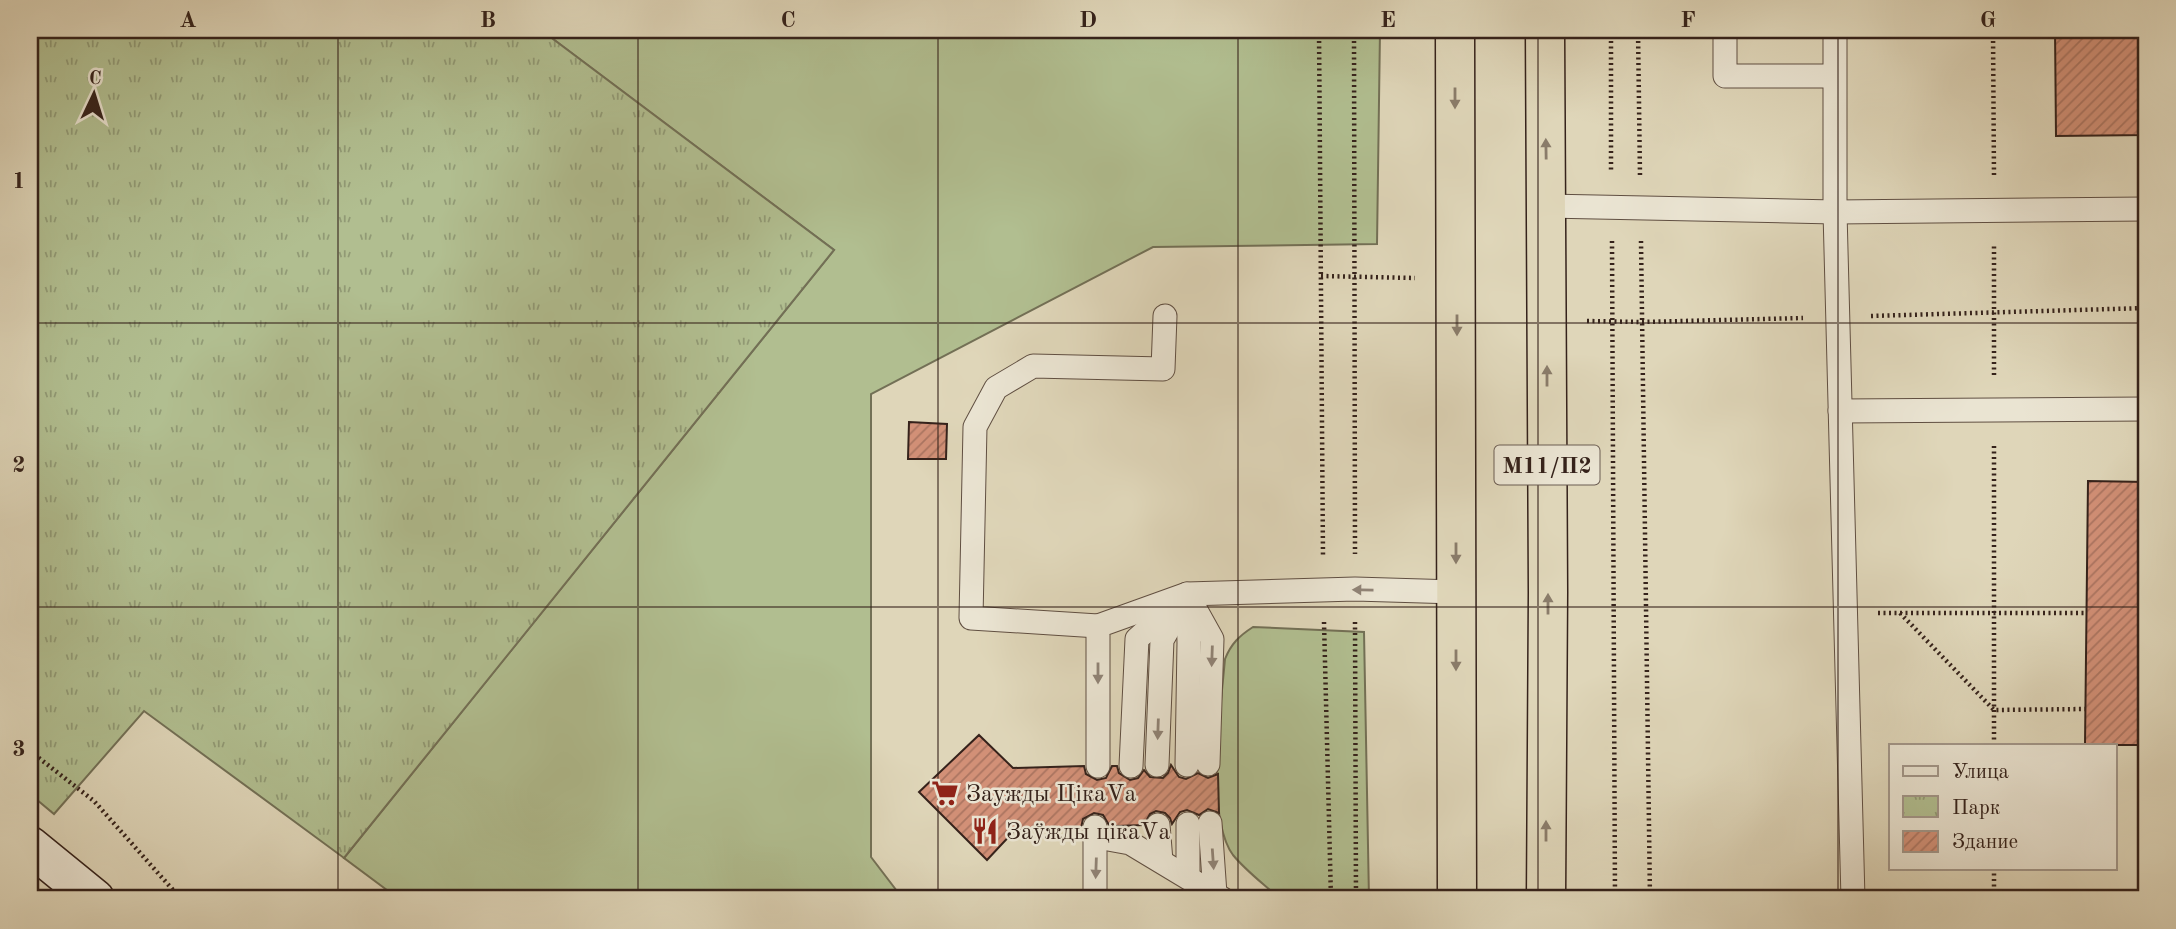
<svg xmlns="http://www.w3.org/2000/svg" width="2176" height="929" font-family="'Old Standard TT',serif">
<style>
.grass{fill:#b1be90;stroke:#737056;stroke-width:2}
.park{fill:url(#park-tufts);stroke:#737056;stroke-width:2}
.building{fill:url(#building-hatch);stroke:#35221b;stroke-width:2}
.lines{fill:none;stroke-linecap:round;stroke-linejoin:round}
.lane-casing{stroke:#604f42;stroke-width:25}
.secondary-casing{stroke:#35221b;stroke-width:41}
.highway-casing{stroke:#35221b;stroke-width:41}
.path{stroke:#35221b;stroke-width:4.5;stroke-dasharray:2 3.5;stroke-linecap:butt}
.lane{stroke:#eae4d2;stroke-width:23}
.secondary{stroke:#eae4d2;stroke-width:38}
.highway{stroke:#dfd6b9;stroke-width:38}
.oneway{fill:#8a7c6a}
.oneway2{fill:#908376}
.grid{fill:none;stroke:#35221b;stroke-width:2;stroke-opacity:0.55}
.labels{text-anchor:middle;stroke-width:5;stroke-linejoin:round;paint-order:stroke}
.shield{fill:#eae4d2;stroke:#6b5c52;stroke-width:2}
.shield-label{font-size:23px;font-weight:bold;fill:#35221b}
.poi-label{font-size:24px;fill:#35221b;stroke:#eae4d2;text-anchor:start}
.neatline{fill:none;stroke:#35221b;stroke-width:2.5}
.grid-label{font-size:23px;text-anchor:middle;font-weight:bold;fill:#35221b}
</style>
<defs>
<pattern id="park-tufts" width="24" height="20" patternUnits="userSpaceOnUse" patternTransform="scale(1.75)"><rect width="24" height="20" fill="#b1be90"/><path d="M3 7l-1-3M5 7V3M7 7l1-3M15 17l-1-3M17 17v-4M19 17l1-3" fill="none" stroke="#919a75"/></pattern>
<pattern id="building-hatch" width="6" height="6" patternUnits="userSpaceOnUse" patternTransform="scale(1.75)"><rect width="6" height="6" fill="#d29077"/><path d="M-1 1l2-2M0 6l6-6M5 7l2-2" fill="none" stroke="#ab7561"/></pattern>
</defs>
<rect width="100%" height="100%" fill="#dfd6b9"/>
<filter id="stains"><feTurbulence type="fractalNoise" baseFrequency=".00286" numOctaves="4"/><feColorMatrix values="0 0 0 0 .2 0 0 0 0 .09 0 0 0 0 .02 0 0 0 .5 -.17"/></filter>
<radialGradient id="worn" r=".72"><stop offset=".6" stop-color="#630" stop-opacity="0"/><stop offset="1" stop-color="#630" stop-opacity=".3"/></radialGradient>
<g class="grass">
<path d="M541 30H1380L1377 244 1153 247 871 394V857L903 899H399L344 858 834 250Z"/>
<path d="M1253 627 1364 632 1369 899H1280C1265 885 1246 871 1233 855 1205 817 1221 706 1225 659 1231 644 1239 636 1253 627Z"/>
</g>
<path class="park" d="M30 30H541L834 250 344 858 144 711 54 814 30 794Z"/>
<g class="building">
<path d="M2055 30H2146V135L2056 136Z"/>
<path d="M909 422 947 424 946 459H908Z"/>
<path d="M2088 481 2146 482V745H2085Z"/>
<path d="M979 735 1013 768 1084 766 1086 774 1097 780 1106 778 1112 766H1117L1119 773 1130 780 1138 778 1144 770 1150 777 1163 778 1168 773 1171 765 1179 777 1186 779 1198 773 1208 778 1218 774 1219 813 1208 809 1199 815 1187 810 1180 812 1172 824 1170 818 1165 813 1156 811 1150 814 1144 825 1117 826 1109 825 1103 815 1094 813 1083 819 1081 828 1015 830 987 860 919 792Z"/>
</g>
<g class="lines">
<defs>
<g id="lane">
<path d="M1725 30V76H1834"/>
<path d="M1835 30V212L1853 899"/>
<path d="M1547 206 1835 212 2146 209"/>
<path d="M1840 411 2146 409"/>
<path d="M1187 594 1212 639 1208 764"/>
<path d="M1098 626 971 618 975 427 996 388 1033 366 1163 369 1165 316"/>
<path d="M1157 765 1162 640 1178 612"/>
<path d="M1187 765 1189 643 1188 601"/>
<path d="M1098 766V626L1187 594 1355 589 1456 592"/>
<path d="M1131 766 1137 639 1177 603"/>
<path d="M1210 823 1215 894"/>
<path d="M1158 825 1161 861"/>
<path d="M1097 837 1130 843 1223 899"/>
<path d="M1188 877V824"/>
<path d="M1095 899V827"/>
</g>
<path id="secondary" d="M30 846 95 899"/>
<g id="highway">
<path d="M1455 30 1457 899"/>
<path d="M1545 30 1548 592 1546 899"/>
</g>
</defs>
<use href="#lane" class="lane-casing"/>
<use href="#secondary" class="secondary-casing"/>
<use href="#highway" class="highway-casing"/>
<g class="path">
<path d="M1319 30 1323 557"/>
<path d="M1354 30 1355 554"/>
<path d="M1611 30V172"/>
<path d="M1638 30 1640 176"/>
<path d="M1993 30 1994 176"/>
<path d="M1612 241 1615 899"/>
<path d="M1641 241 1650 899"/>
<path d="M1321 276 1415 278"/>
<path d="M1871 316 2146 308"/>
<path d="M1587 321 1642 322 1803 318"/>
<path d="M1994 375V244"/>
<path d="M1878 613H2087"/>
<path d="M1900 613 1994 710 2086 709"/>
<path d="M1324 622 1331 899"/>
<path d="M1355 622 1356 899"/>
<path d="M1994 745V444"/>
<path d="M30 751 94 801 181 899"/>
<path d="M1994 868V899"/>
</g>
<use href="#lane" class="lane"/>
<use href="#secondary" class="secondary"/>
<use href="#highway" class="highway"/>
</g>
<defs><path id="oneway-solid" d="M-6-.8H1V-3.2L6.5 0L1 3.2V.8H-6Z" transform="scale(1.75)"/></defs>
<g class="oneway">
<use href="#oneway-solid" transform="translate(1455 98) rotate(90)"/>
<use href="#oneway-solid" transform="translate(1546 149) rotate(-91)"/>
<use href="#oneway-solid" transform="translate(1457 325) rotate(90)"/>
<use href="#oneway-solid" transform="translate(1547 376) rotate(-90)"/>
<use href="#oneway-solid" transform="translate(1456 553) rotate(90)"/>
<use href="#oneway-solid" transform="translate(1548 604) rotate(-90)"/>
<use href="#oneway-solid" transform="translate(1456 660) rotate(90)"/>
<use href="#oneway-solid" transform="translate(1546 831) rotate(-90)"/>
</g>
<g class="oneway2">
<use href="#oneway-solid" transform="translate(1363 590) rotate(-179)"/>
<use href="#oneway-solid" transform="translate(1212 656) rotate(92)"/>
<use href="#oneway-solid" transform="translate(1098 673) rotate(90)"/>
<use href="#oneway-solid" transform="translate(1158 729) rotate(92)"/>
<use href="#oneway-solid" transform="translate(1213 859) rotate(86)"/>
<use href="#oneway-solid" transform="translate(1096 868) rotate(92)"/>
</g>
<path class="grid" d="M338 30V899M638 30V899M938 30V899M1238 30V899M1538 30V899M1838 30V899M30 323H2146M30 607H2146"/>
<defs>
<symbol id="supermarket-bare" viewBox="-9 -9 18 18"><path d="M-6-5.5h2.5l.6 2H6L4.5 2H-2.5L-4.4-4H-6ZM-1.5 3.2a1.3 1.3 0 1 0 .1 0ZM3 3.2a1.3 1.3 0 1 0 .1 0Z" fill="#8f2418" stroke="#eae4d2" stroke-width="2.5" paint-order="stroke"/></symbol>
<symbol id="restaurant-bare" viewBox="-9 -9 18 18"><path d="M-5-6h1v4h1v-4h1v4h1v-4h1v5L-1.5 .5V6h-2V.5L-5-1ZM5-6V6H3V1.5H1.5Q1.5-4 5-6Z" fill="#8f2418" stroke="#eae4d2" stroke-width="2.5" paint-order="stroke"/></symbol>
</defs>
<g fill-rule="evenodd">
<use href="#supermarket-bare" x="926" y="774" width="38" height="38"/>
<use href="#restaurant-bare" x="966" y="812" width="38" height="38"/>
</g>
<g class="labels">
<rect class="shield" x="1494.5" y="445.5" width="105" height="39" rx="5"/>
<g class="shield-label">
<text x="1547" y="473">М11/П2</text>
</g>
<g class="poi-label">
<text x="966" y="801">Заужды ЦікаVа</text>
<text x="1006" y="839">Заўжды цікаVа</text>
</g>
</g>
<rect width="2176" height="929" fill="none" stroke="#dfd6b9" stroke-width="77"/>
<rect x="1889" y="744" width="228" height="126" fill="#eae4d2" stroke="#a29689" stroke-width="2"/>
<rect x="1903" y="766" width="35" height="10" fill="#eae4d2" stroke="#a29689" stroke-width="2"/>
<text x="1952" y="778" font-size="21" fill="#35221b">Улица</text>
<rect x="1903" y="796" width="35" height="21" fill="url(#park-tufts)" stroke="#a29689" stroke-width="2"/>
<text x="1952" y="814" font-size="21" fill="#35221b">Парк</text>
<rect x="1903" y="831" width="35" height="21" fill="url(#building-hatch)" stroke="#a29689" stroke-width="2"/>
<text x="1952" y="848" font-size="21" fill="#35221b">Здание</text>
<g transform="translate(94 94) rotate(4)" stroke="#eae4d2" stroke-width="5" paint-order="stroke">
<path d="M0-5L12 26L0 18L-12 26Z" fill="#35221b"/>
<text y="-10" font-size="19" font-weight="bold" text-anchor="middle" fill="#35221b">С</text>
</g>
<rect x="38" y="38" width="2100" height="852" class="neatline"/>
<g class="grid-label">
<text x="188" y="27">A</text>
<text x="488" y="27">B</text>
<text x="788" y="27">C</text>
<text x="1088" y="27">D</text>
<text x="1388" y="27">E</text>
<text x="1688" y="27">F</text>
<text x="1988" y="27">G</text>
<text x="19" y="188">1</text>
<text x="19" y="472">2</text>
<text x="19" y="756">3</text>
</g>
<rect width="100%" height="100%" filter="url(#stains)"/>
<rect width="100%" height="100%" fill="url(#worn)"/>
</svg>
